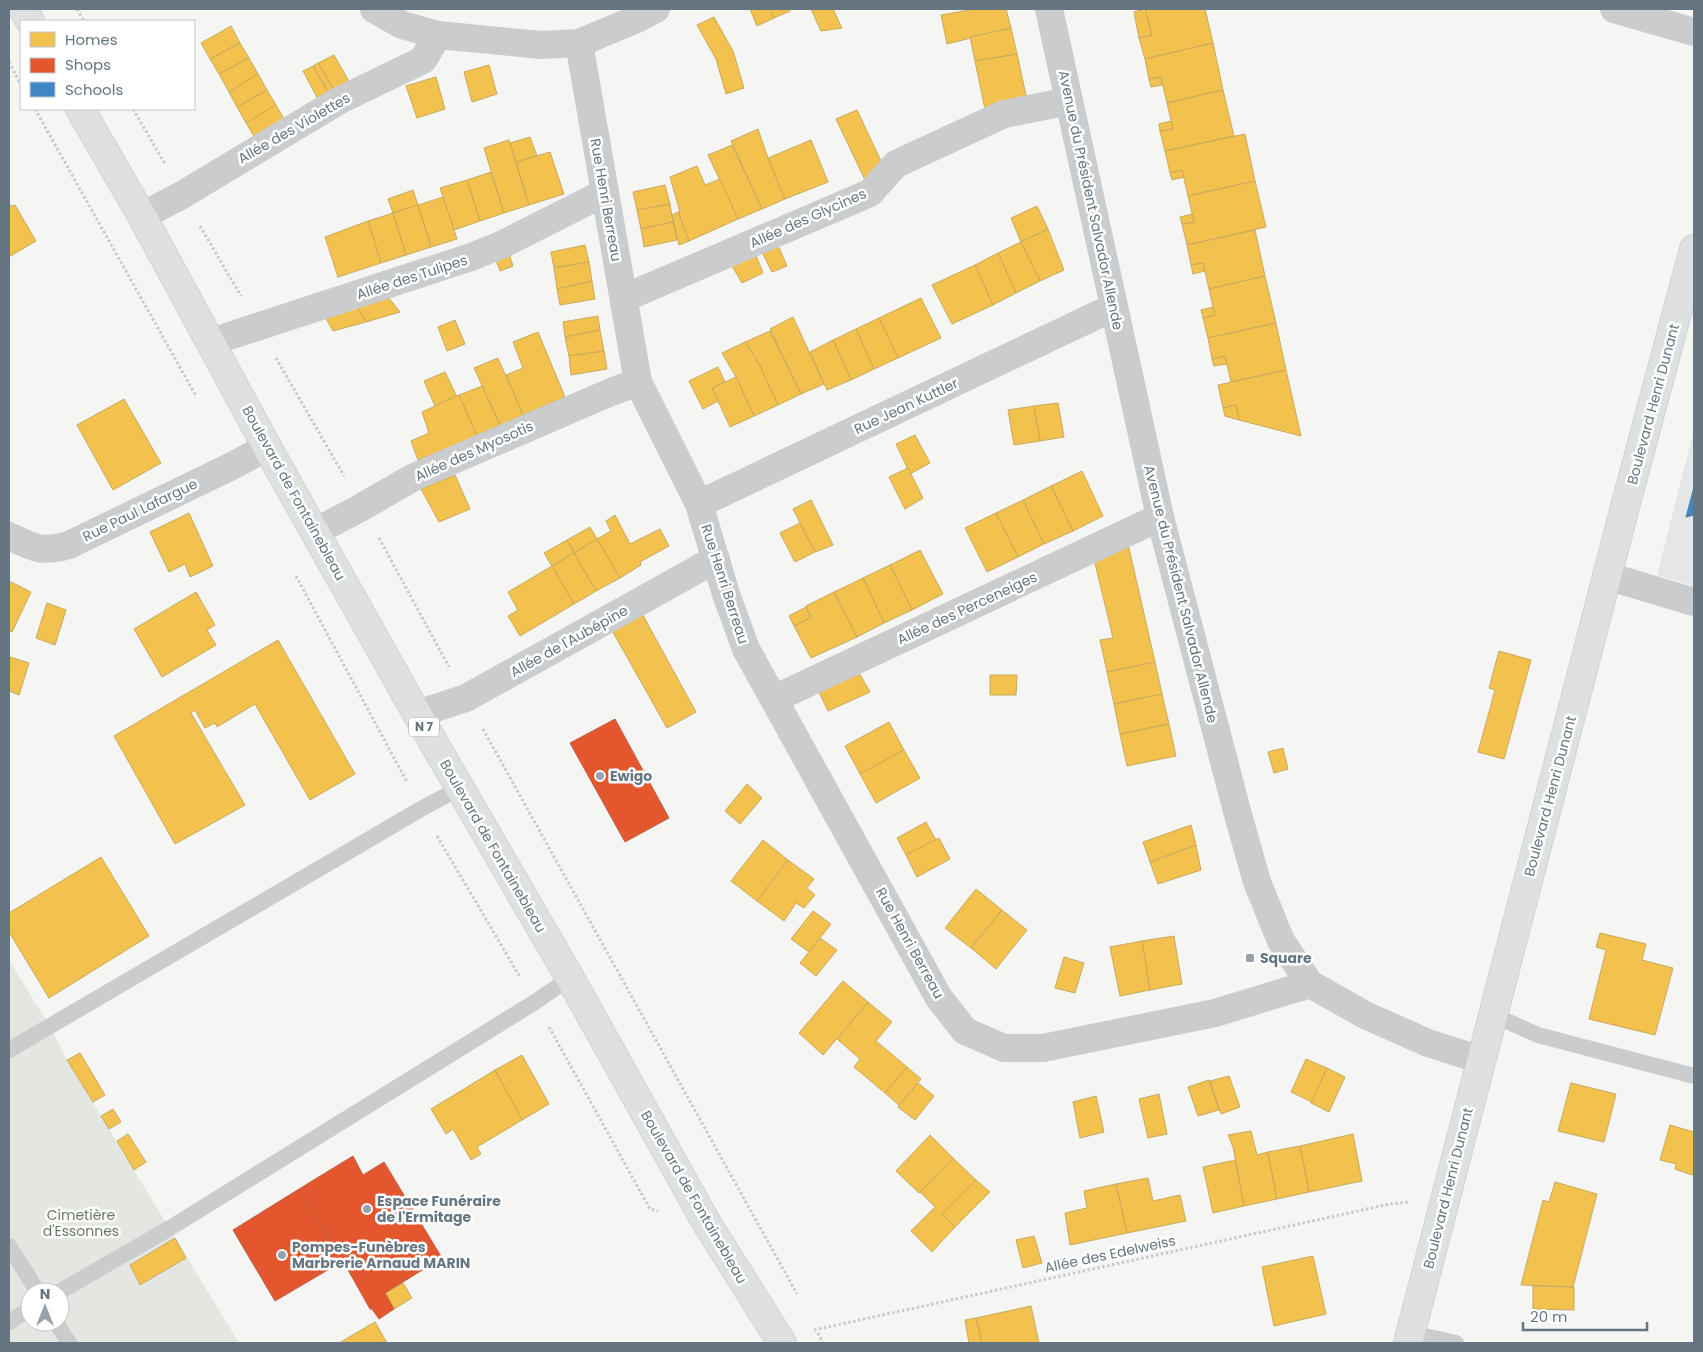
<svg xmlns="http://www.w3.org/2000/svg" width="1703" height="1352" font-family="Poppins,sans-serif">
<style>
.built{fill:#e5e6e6}
.green{fill:#e4e7e1;fill-rule:evenodd}
.homes{fill:#f2c14e;stroke:#c8aa5e}
.shops{fill:#e4572e;stroke:#be6047}
.schools{fill:#3f88c5;stroke:#4a83b1}
.lines{fill:none;stroke-linecap:round;stroke-linejoin:round}
.secondary-casing{stroke:#d1d2d3;stroke-width:30}
.primary-casing{stroke:#d2d2d2;stroke-width:30}
.path{stroke:#c9cac9;stroke-width:3;stroke-dasharray:2.5 2.5;stroke-linecap:butt}
.lane{stroke:#cacccd;stroke-width:16}
.street{stroke:#cacccd;stroke-width:28}
.secondary{stroke:#dfe0e0;stroke-width:28}
.primary{stroke:#dfe0e0;stroke-width:28}
.poi-dot{fill:#97a2aa;stroke:#fff;stroke-width:2}
.labels{text-anchor:middle;stroke-width:5;stroke-linejoin:round;paint-order:stroke}
.shield{fill:#fff;stroke:#939fa8;stroke-width:1}
.shield-label{font-size:12px;font-weight:bold;fill:#657682}
.street-label{font-size:14px;fill:#657682;stroke:#fff}
.poi-label{font-size:14px;font-weight:bold;fill:#657682;stroke:#fff;text-anchor:start}
.park-label{font-size:14px;fill:#697a64;stroke:#fff}
</style>
<rect width="100%" height="100%" fill="#f5f5f3"/>
<path class="built" d="M1694 430V586L1657 575Z"/>
<path class="green" d="M9 960 49 1025 67 1060 101 1116 239 1343H9ZM30 1292H60V1322H30Z"/>
<g class="homes">
<path d="M750 9H770L774 18 757 26Z"/>
<path d="M770 9H789L790 11 774 18Z"/>
<path d="M811 9H833L842 28 821 31Z"/>
<path d="M975 9H1006L1011 28 947 44 941 15Z"/>
<path d="M1145 9H1205L1213 43 1145 59 1139 38 1152 35Z"/>
<path d="M1145 9 1152 35 1139 38 1134 12Z"/>
<path d="M714 17 733 51 744 88 726 94 716 59 697 25Z"/>
<path d="M231 26 240 43 210 59 201 43Z"/>
<path d="M1011 28 1017 54 975 61 970 37Z"/>
<path d="M240 43 249 58 219 74 210 59Z"/>
<path d="M1213 43 1223 90 1167 103 1161 77 1149 79 1145 59Z"/>
<path d="M1017 54 1027 100 986 114 975 61Z"/>
<path d="M334 55 351 85 335 92 318 63Z"/>
<path d="M249 58 258 74 229 92 219 74Z"/>
<path d="M318 63 335 92 329 94 313 66Z"/>
<path d="M489 65 497 94 472 102 464 72Z"/>
<path d="M313 66 329 94 319 101 303 71Z"/>
<path d="M258 74 267 90 237 107 229 92Z"/>
<path d="M436 77 445 109 417 118 406 86Z"/>
<path d="M1161 77 1163 85 1151 87 1149 79Z"/>
<path d="M267 90 276 105 246 123 237 107Z"/>
<path d="M1223 90 1234 136 1165 151 1160 131 1173 129 1167 103Z"/>
<path d="M276 105 285 121 255 138 246 123Z"/>
<path d="M857 110 883 165 867 184 836 119Z"/>
<path d="M1171 121 1173 129 1160 131 1159 124Z"/>
<path d="M758 129 768 158 785 199 762 209 731 141Z"/>
<path d="M1245 134 1255 181 1188 196 1182 170 1170 173 1165 151Z"/>
<path d="M530 137 537 156 516 162 510 143Z"/>
<path d="M509 140 529 205 504 213 484 148Z"/>
<path d="M811 140 828 182 785 199 768 158Z"/>
<path d="M732 145 762 209 738 219 708 155Z"/>
<path d="M550 152 564 194 529 205 516 162Z"/>
<path d="M697 166 705 185 720 179 738 219 689 241 678 212H680L670 177Z"/>
<path d="M1182 170 1184 177 1172 180 1170 173Z"/>
<path d="M491 172 504 213 480 221 467 180Z"/>
<path d="M467 180 480 221 454 230 440 188Z"/>
<path d="M1255 181 1266 227 1187 245 1182 224 1194 222 1188 196Z"/>
<path d="M665 185 670 204 637 210 633 192Z"/>
<path d="M413 190 418 205 393 213 388 199Z"/>
<path d="M443 197 457 239 431 247 418 205Z"/>
<path d="M670 204 673 222 641 229 637 210Z"/>
<path d="M9 205 10 206 15 205 36 241 9 257Z"/>
<path d="M418 205 431 247 406 255 393 213Z"/>
<path d="M1037 206 1048 229 1021 242 1011 218Z"/>
<path d="M678 212 689 241 679 245 672 215Z"/>
<path d="M393 213 406 255 381 263 368 221Z"/>
<path d="M1192 214 1194 222 1182 224 1180 217Z"/>
<path d="M368 221 381 263 338 277 325 237Z"/>
<path d="M673 222 677 240 644 247 641 229Z"/>
<path d="M1048 229 1064 270 1040 281 1021 242Z"/>
<path d="M1255 230 1265 276 1209 289 1203 263 1191 265 1187 245Z"/>
<path d="M776 241 787 266 772 272 760 248Z"/>
<path d="M1021 242 1040 281 1016 293 998 253Z"/>
<path d="M585 245 589 262 554 268 551 252Z"/>
<path d="M508 250 513 266 500 271 495 257Z"/>
<path d="M754 250 763 273 742 283 729 261Z"/>
<path d="M998 253 1016 293 993 305 975 265Z"/>
<path d="M589 262 592 281 557 289 554 268Z"/>
<path d="M1203 263 1205 271 1193 274 1191 265Z"/>
<path d="M975 265 993 305 952 324 932 285Z"/>
<path d="M1265 276 1276 323 1208 338 1203 318 1215 315 1209 289Z"/>
<path d="M592 281 595 299 560 305 557 289Z"/>
<path d="M385 293 400 312 366 322 355 303Z"/>
<path d="M921 298 941 338 898 358 879 318Z"/>
<path d="M355 303 366 322 333 331 323 313Z"/>
<path d="M1213 307 1215 315 1203 318 1201 310Z"/>
<path d="M598 316 600 330 565 337 563 322Z"/>
<path d="M793 317 824 384 801 394 770 329Z"/>
<path d="M879 318 898 358 874 369 856 329Z"/>
<path d="M455 320 465 344 447 351 438 327Z"/>
<path d="M1276 323 1286 370 1231 382 1225 356 1212 359 1208 338Z"/>
<path d="M856 329 874 369 851 380 833 340Z"/>
<path d="M600 330 604 351 569 356 565 337Z"/>
<path d="M770 331 801 394 778 405 759 364 745 342Z"/>
<path d="M538 332 565 397 523 415 506 375 523 368 513 342Z"/>
<path d="M833 340 851 380 827 390 810 352Z"/>
<path d="M745 342 759 364 778 405 754 416 736 377 722 353Z"/>
<path d="M604 351 607 369 571 375 569 356Z"/>
<path d="M1225 356 1227 364 1214 366 1212 359Z"/>
<path d="M498 358 523 415 500 425 474 368Z"/>
<path d="M718 367 725 382 712 388 718 401 703 409 689 381Z"/>
<path d="M1286 370 1301 436 1239 420 1236 405 1223 408 1218 385Z"/>
<path d="M445 372 457 397 435 406 424 381Z"/>
<path d="M736 377 754 416 730 427 712 388Z"/>
<path d="M482 386 500 425 477 436 459 395Z"/>
<path d="M459 395 477 436 418 460 411 441 429 433 422 412Z"/>
<path d="M124 399 161 463 113 490 77 425Z"/>
<path d="M1058 403 1064 437 1040 441 1034 406Z"/>
<path d="M1236 405 1239 420 1225 416 1223 408Z"/>
<path d="M1034 406 1040 441 1014 445 1008 410Z"/>
<path d="M915 435 930 463 910 474 896 444Z"/>
<path d="M908 468 923 498 905 509 889 477Z"/>
<path d="M1082 471 1103 516 1073 531 1051 486Z"/>
<path d="M455 475 470 509 439 522 421 489Z"/>
<path d="M1051 486 1073 531 1044 544 1023 500Z"/>
<path d="M811 500 833 545 815 552 793 509Z"/>
<path d="M1023 500 1044 544 1018 557 996 513Z"/>
<path d="M189 513 213 566 190 577 185 564 169 572 150 532Z"/>
<path d="M996 513 1018 557 987 572 965 528Z"/>
<path d="M615 515 630 544 660 529 669 546 640 562 641 565 620 578 597 539 611 531 606 521Z"/>
<path d="M800 523 815 552 795 562 780 533Z"/>
<path d="M590 527 597 539 574 553 567 540Z"/>
<path d="M597 539 620 578 596 591 574 553Z"/>
<path d="M567 540 574 553 552 566 544 553Z"/>
<path d="M1128 544 1155 662 1107 672 1100 640 1113 638 1094 559Z"/>
<path d="M920 550 943 594 912 610 890 565Z"/>
<path d="M574 553 596 591 574 604 552 566Z"/>
<path d="M890 565 912 610 884 623 863 578Z"/>
<path d="M552 566 574 604 520 636 508 616 518 610 508 592Z"/>
<path d="M863 578 884 623 857 637 834 592Z"/>
<path d="M9 581 31 592 12 632 9 631Z"/>
<path d="M196 592 215 625 207 630 216 645 162 677 134 629Z"/>
<path d="M834 592 857 637 811 658 794 626 811 617 806 606Z"/>
<path d="M47 603 66 610 55 645 36 638Z"/>
<path d="M806 607 811 617 794 626 789 616Z"/>
<path d="M640 610 696 712 667 728 610 627Z"/>
<path d="M278 640 355 774 310 800 255 704 217 727 215 723 205 728 195 710 191 713 245 805 175 844 114 736Z"/>
<path d="M1499 651 1531 660 1504 759 1478 752 1495 690 1489 688Z"/>
<path d="M10 657 29 663 19 695 9 691Z"/>
<path d="M1155 662 1162 694 1114 704 1107 672Z"/>
<path d="M858 671 870 692 828 711 818 690Z"/>
<path d="M990 675H1017L1016 695H990Z"/>
<path d="M1162 694 1169 724 1120 734 1114 704Z"/>
<path d="M889 722 904 750 860 774 845 746Z"/>
<path d="M1169 724 1176 756 1127 766 1120 734Z"/>
<path d="M1283 748 1288 769 1274 773 1268 752Z"/>
<path d="M904 750 920 778 876 803 860 774Z"/>
<path d="M747 784 762 798 740 824 725 811Z"/>
<path d="M926 822 936 840 906 855 897 838Z"/>
<path d="M1191 825 1196 845 1150 862 1143 842Z"/>
<path d="M939 838 950 859 917 877 906 855Z"/>
<path d="M763 840 788 860 757 901 731 881Z"/>
<path d="M1196 845 1201 870 1158 884 1150 862Z"/>
<path d="M101 857 149 936 49 998 9 932V913Z"/>
<path d="M788 860 814 879 807 888 815 895 804 908 796 903 784 921 757 901Z"/>
<path d="M976 889 1002 910 971 948 945 928Z"/>
<path d="M1002 910 1027 930 996 969 971 948Z"/>
<path d="M813 911 831 924 809 952 791 939Z"/>
<path d="M1600 933 1646 944 1642 960 1673 968 1655 1035 1589 1019 1606 950 1596 947Z"/>
<path d="M1174 936 1182 984 1150 990 1142 941Z"/>
<path d="M820 938 837 950 816 976 800 963Z"/>
<path d="M1142 941 1150 990 1120 996 1110 947Z"/>
<path d="M1064 957 1084 963 1075 993 1055 988Z"/>
<path d="M843 981 868 1002 823 1055 799 1033Z"/>
<path d="M868 1002 892 1022 876 1041 907 1067 885 1093 854 1067 860 1059 837 1039Z"/>
<path d="M80 1053 105 1095 93 1102 67 1060Z"/>
<path d="M522 1055 549 1104 522 1120 495 1070Z"/>
<path d="M1306 1059 1327 1068 1312 1102 1291 1092Z"/>
<path d="M907 1067 921 1079 899 1105 885 1093Z"/>
<path d="M1327 1068 1345 1077 1329 1112 1311 1103Z"/>
<path d="M495 1070 522 1120 477 1147 481 1154 471 1160 453 1129 446 1134 431 1109Z"/>
<path d="M1229 1076 1240 1107 1221 1114 1210 1081Z"/>
<path d="M1209 1080 1219 1110 1198 1116 1188 1087Z"/>
<path d="M918 1083 934 1096 915 1120 898 1107Z"/>
<path d="M1571 1083 1616 1094 1604 1142 1558 1131Z"/>
<path d="M1159 1094 1167 1134 1148 1138 1139 1099Z"/>
<path d="M1096 1096 1104 1132 1080 1138 1073 1102Z"/>
<path d="M113 1109 121 1122 109 1129 101 1116Z"/>
<path d="M1670 1125 1694 1132V1168L1692 1175 1675 1169 1676 1164 1660 1160Z"/>
<path d="M1251 1131 1257 1155 1268 1152 1277 1199 1244 1206 1233 1147 1228 1135Z"/>
<path d="M128 1134 146 1162 134 1170 117 1141Z"/>
<path d="M1353 1134 1362 1181 1309 1192 1300 1146Z"/>
<path d="M930 1135 953 1158 919 1193 896 1171Z"/>
<path d="M1300 1146 1309 1192 1277 1199 1268 1152Z"/>
<path d="M953 1158 976 1180 942 1214 955 1227 932 1252 911 1231 935 1207 920 1192Z"/>
<path d="M1235 1160 1244 1206 1213 1213 1203 1167Z"/>
<path d="M1148 1178 1153 1201 1180 1195 1186 1221 1127 1233 1116 1184Z"/>
<path d="M976 1180 990 1192 955 1227 942 1214Z"/>
<path d="M1555 1182 1597 1194 1573 1287 1521 1285 1543 1200 1549 1202Z"/>
<path d="M1116 1184 1127 1233 1070 1245 1065 1213 1087 1208 1084 1191Z"/>
<path d="M1034 1236 1042 1263 1023 1268 1016 1240Z"/>
<path d="M175 1238 186 1258 140 1285 130 1265Z"/>
<path d="M1313 1256 1326 1314 1274 1326 1262 1267Z"/>
<path d="M403 1283 412 1298 394 1309 385 1293Z"/>
<path d="M1533 1286 1574 1287V1310L1533 1309Z"/>
<path d="M1031 1306 1039 1343H982L976 1318Z"/>
<path d="M976 1318 982 1343H969L965 1320Z"/>
<path d="M375 1322 387 1343H339Z"/>
</g>
<g class="shops">
<path d="M615 719 669 818 625 842 570 743Z"/>
<path d="M353 1156 363 1175 384 1162 442 1258 385 1293 394 1309 379 1319 372 1309H370L343 1261 299 1189Z"/>
<path d="M299 1189 343 1261 275 1301 233 1230Z"/>
</g>
<path class="schools" d="M1694 487V515L1686 517Z"/>
<g class="lines">
<defs>
<path id="secondary" d="M1408 1343 1625 507 1694 249"/>
<g id="primary">
<path d="M23 9 30 21"/>
<path d="M80 109 142 216 267 447 417 714 570 978 706 1222 782 1343"/>
</g>
</defs>
<use href="#secondary" class="secondary-casing"/>
<use href="#primary" class="primary-casing"/>
<g class="path">
<path d="M77 9 84 21"/>
<path d="M9 62 21 85"/>
<path d="M35 109 196 396"/>
<path d="M133 109 165 164"/>
<path d="M200 226 241 296"/>
<path d="M276 358 344 476"/>
<path d="M379 538 449 667"/>
<path d="M296 576 407 782"/>
<path d="M483 729 797 1294"/>
<path d="M437 836 520 977"/>
<path d="M549 1027 650 1209 658 1211"/>
<path d="M814 1330 1390 1204 1409 1202"/>
<path d="M818 1333 823 1343"/>
</g>
<g class="lane">
<path d="M1493 1015 1538 1035 1694 1076"/>
<path d="M9 1050 421 809 460 788"/>
<path d="M9 1246 38 1292"/>
<path d="M59 1292 170 1228 535 1002 570 978"/>
<path d="M9 1322 30 1309"/>
<path d="M56 1322 69 1343"/>
<path d="M1411 1333 1456 1343"/>
</g>
<g class="street">
<path d="M374 9 402 25 438 35 541 45 579 43 639 18 656 9"/>
<path d="M1049 9 1160 517 1237 811 1257 882 1281 941 1310 984 1365 1015 1428 1043 1481 1060"/>
<path d="M1614 9 1694 32"/>
<path d="M579 43 638 382 699 504 726 594 746 649 939 998 965 1031 1004 1048H1043L1215 1013 1310 984"/>
<path d="M142 216 182 195 340 100 423 60 438 35"/>
<path d="M624 298 870 193 896 164 1004 114 1069 101"/>
<path d="M211 342 471 257 501 245 604 193"/>
<path d="M699 504 1114 307"/>
<path d="M315 532 362 507 414 477 611 392 638 382"/>
<path d="M9 536C34 548 41 553 69 545L234 465 267 447"/>
<path d="M1607 576 1694 602"/>
<path d="M774 699 1160 517"/>
<path d="M417 714 466 698 716 559"/>
</g>
<use href="#secondary" class="secondary"/>
<use href="#primary" class="primary"/>
</g>
<g class="poi-dot">
<circle cx="600" cy="776" r="5"/>
<rect x="1245" y="953" width="10" height="10" rx="2.5"/>
<circle cx="367" cy="1209" r="5"/>
<circle cx="282" cy="1255" r="5"/>
</g>
<g class="labels">
<rect class="shield" x="409" y="717.5" width="30" height="19" rx="4"/>
<g class="shield-label">
<text x="424" y="731">N 7</text>
</g>
<g class="street-label">
<text transform="translate(294 128) rotate(-30)" y="5">Allée des Violettes</text>
<text transform="translate(606 200) rotate(80)" y="5">Rue Henri Berreau</text>
<text transform="translate(1091 200) rotate(78)" y="5">Avenue du Président Salvador Allende</text>
<text transform="translate(808 218) rotate(-24)" y="5">Allée des Glycines</text>
<text transform="translate(412 277) rotate(-18)" y="5">Allée des Tulipes</text>
<text transform="translate(1653 404) rotate(-75)" y="5">Boulevard Henri Dunant</text>
<text transform="translate(906 406) rotate(-25)" y="5">Rue Jean Kuttler</text>
<text transform="translate(474 451) rotate(-24)" y="5">Allée des Myosotis</text>
<text transform="translate(294 493) rotate(61)" y="5">Boulevard de Fontainebleau</text>
<text transform="translate(140 510) rotate(-26)" y="5">Rue Paul Lafargue</text>
<text transform="translate(725 584) rotate(72)" y="5">Rue Henri Berreau</text>
<text transform="translate(1181 594) rotate(76)" y="5">Avenue du Président Salvador Allende</text>
<text transform="translate(967 608) rotate(-25)" y="5">Allée des Perceneiges</text>
<text transform="translate(569 641) rotate(-29)" y="5">Allée de l'Aubépine</text>
<text transform="translate(1550 796) rotate(-75)" y="5">Boulevard Henri Dunant</text>
<text transform="translate(493 846) rotate(60)" y="5">Boulevard de Fontainebleau</text>
<text transform="translate(910 943) rotate(61)" y="5">Rue Henri Berreau</text>
<text transform="translate(1448 1188) rotate(-76)" y="5">Boulevard Henri Dunant</text>
<text transform="translate(694 1197) rotate(60)" y="5">Boulevard de Fontainebleau</text>
<text transform="translate(1110 1254) rotate(-12)" y="5">Allée des Edelweiss</text>
</g>
<g class="poi-label">
<text x="610" y="781">Ewigo</text>
<text x="1260" y="963">Square</text>
<text x="377" y="1206">Espace Funéraire<tspan x="377" dy="16">de l'Ermitage</tspan></text>
<text x="292" y="1252">Pompes-Funèbres<tspan x="292" dy="16">Marbrerie Arnaud MARIN</tspan></text>
</g>
<g class="park-label">
<text x="81" y="1220">Cimetière<tspan x="81" dy="16">d'Essonnes</tspan></text>
</g>
</g>
<rect width="1703" height="1352" fill="none" stroke="#657682" stroke-width="20"/>
<rect x="20" y="20" width="175" height="90" fill="#ffffff" stroke="#c1c8cd"/>
<rect x="30" y="32" width="25" height="15" fill="#f2c14e" stroke="#c1c8cd"/>
<text x="65" y="45" font-size="15" fill="#657682">Homes</text>
<rect x="30" y="58" width="25" height="15" fill="#e4572e" stroke="#c1c8cd"/>
<text x="65" y="70" font-size="15" fill="#657682">Shops</text>
<rect x="30" y="82" width="25" height="15" fill="#3f88c5" stroke="#c1c8cd"/>
<text x="65" y="95" font-size="15" fill="#657682">Schools</text>
<g transform="translate(45 1307)"><circle r="24" fill="#ffffff" stroke="#c1c8cd"/>
<path d="M0-4L9 19L0 12L-9 19Z" fill="#97a2aa"/>
<text y="-8" font-size="14" font-weight="bold" text-anchor="middle" fill="#657682">N</text>
</g>
<path d="M1523 1322v8h124v-8" fill="none" stroke="#657682" stroke-width="2.5"/>
<text x="1530" y="1322" font-size="15" fill="#657682" stroke="#ffffff" stroke-width="4" paint-order="stroke">20 m</text>
</svg>
